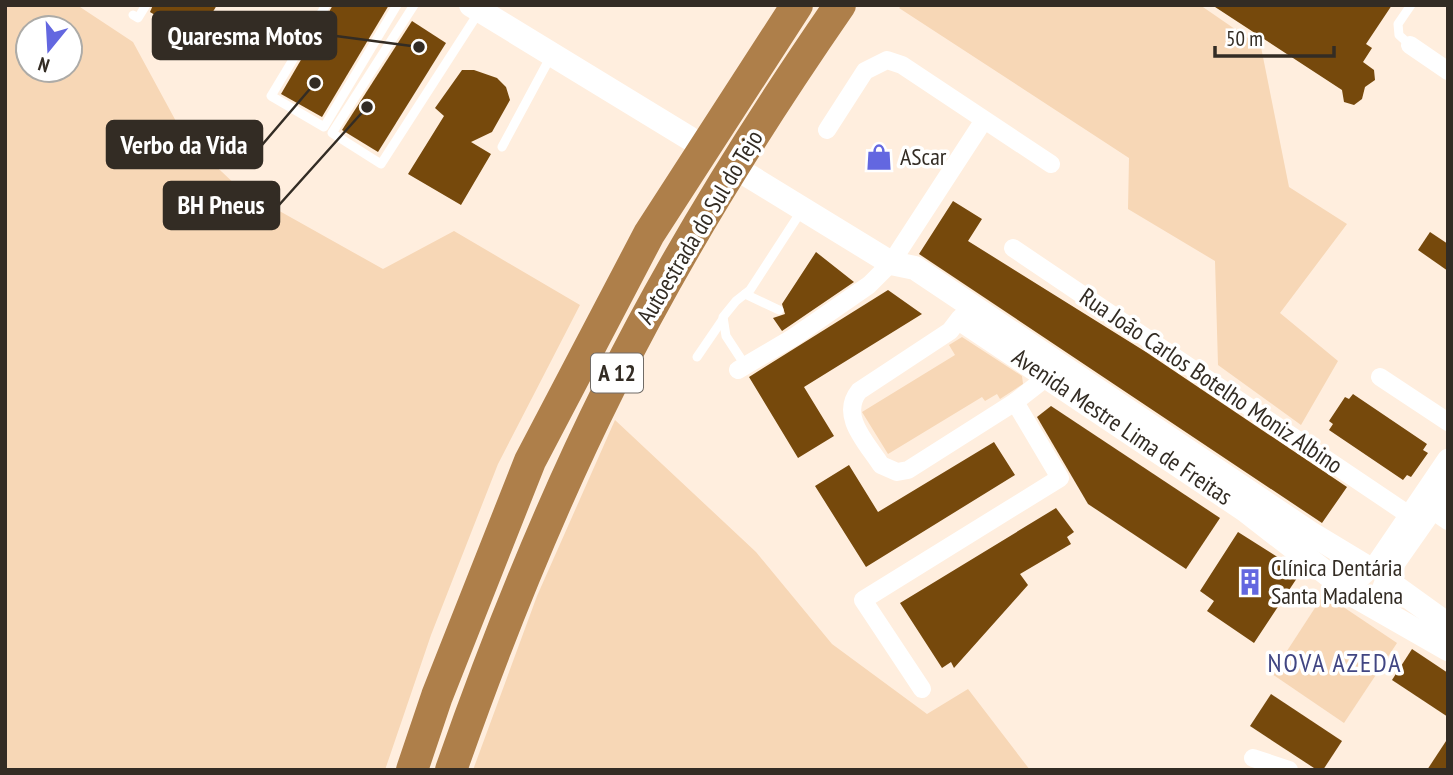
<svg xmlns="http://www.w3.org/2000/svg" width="1453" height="775" font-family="'PT Sans Narrow',sans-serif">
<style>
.green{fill:#f7d7b6;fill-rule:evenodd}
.building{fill:#76490c}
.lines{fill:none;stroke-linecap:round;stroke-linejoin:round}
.service{stroke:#fff;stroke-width:9}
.minor{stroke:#fff;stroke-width:18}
.tertiary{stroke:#fff;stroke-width:21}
.secondary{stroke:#fff;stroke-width:24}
.motorway{stroke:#ae7f4a;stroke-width:32}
.labels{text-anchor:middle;stroke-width:7;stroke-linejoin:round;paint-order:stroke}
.shield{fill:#fff;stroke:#706b66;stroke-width:2}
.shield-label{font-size:23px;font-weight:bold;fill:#332c24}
.poi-label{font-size:24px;fill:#332c24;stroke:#fff;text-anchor:start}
.street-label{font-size:24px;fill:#332c24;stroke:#fff}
.neighbourhood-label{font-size:26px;letter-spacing:2px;fill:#414683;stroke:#fff}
.leader{fill:none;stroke:#332c24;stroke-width:2.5}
.callout-dot{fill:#332c24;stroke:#fff;stroke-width:2.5}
.callout{fill:#332c24;stroke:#332c24;stroke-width:2.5}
.callout-label{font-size:26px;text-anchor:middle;font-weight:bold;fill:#fff}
</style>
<rect width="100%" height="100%" fill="#ffeede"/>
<g class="green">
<path d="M5 5H77L133 42 184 136 240 189 383 269 454 231 580 305 498 464 431 635 385 770H5ZM70 28V70H28V28Z"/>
<path d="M902 5H1200L1261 47 1289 187 1347 224 1280 313 1338 361 1301 425 1218 365 1215 261 1128 209 1129 158 899 8Z"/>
<path d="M962 337 1022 376 1023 384 1000 399 997 394 985 401 982 397 888 454 862 412 955 355 949 345Z"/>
<path d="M615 420 756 552 832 644 927 714 968 689 1030 770H473L537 596Z"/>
<path d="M1324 594 1397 643 1344 723 1272 674Z"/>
</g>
<g class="building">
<path d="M153 5H217L196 40 150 12Z"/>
<path d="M333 5H389L322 117 281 94Z"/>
<path d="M1212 5H1392L1366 44 1372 48 1363 62 1374 70 1375 80 1365 87 1362 99 1354 105 1344 102 1342 90Z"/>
<path d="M412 21 446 43 378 152 342 130Z"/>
<path d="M462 70H474L497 78 506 87 510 100 492 132 471 142 491 154 461 205 408 174 444 116 435 108Z"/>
<path d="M953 201 982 219 968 241 1146 352 1347 487 1322 523 919 254Z"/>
<path d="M1430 232 1448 244V271L1418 250Z"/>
<path d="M816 252 854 282 782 331 773 318 785 314 782 304Z"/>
<path d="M888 290 922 314 804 387 834 436 798 458 749 377Z"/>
<path d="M1353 394 1427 444 1423 450 1428 453 1411 477 1407 475 1403 480 1329 430 1333 424 1329 421 1345 397 1349 399Z"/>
<path d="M1051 406 1220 518 1186 569 1088 504 1037 417Z"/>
<path d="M994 442 1015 475 866 567 815 486 849 465 878 512Z"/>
<path d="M1056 508 1074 532 1067 537 1071 544 1020 574 1028 585 954 668 951 662 942 668 900 603Z"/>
<path d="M1238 532 1301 572 1254 643 1207 611 1214 601 1200 591Z"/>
<path d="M1412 649 1448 673V717L1392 680Z"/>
<path d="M1271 694 1342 741 1323 770H1317L1250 726Z"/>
<path d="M1448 738V770H1427Z"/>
</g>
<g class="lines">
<g class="service">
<path d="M326 5 271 96 324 127 397 5"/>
<path d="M414 5 332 133 381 164 479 12"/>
<path d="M133 15 138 18 146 5"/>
<path d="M1410 45 1399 35 1398 24 1411 5"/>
<path d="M502 147 551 56"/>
<path d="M745 294 779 310"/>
<path d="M697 357 723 319"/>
<path d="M745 365 726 336 723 317 736 301 750 290 802 210"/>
</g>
<g class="minor">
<path d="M1410 45 1448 71"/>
<path d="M827 130 865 71 887 60 902 65 1051 164"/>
<path d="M1013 248 1409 515"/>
<path d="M960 318 950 331 859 391C839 416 867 443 881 465L897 472 908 470 1015 402 1047 377"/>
<path d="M738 370 794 337 869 285 891 263 984 120"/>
<path d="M1380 377 1448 422"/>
<path d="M1432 510 1448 521"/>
<path d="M922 689 863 600 1060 478 1015 402"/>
<path d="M1253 758 1289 770"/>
</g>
<g class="tertiary">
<path d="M1368 568H1374L1448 459"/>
<path d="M1387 581 1385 577 1448 487"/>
</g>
<g class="secondary">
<path d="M471 5 689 138"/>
<path d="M749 176 891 263 915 268 1310 533 1368 568 1355 580 1354 592"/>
<path d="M965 322 1245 510 1357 597 1448 649"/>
<path d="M1371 602 1381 597 1387 581 1448 625"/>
</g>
<g class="motorway">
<path d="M412 770 437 696 530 461 649 234 797 5"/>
<path d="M451 770C497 639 548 511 610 387 676 254 755 128 840 5"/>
</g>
</g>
<defs>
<symbol id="shop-bare" viewBox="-9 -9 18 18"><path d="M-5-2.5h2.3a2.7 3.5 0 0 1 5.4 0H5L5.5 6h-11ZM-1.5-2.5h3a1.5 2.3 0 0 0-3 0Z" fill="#6367e0" stroke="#fff" stroke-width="2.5" paint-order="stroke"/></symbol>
<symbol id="building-bare" viewBox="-9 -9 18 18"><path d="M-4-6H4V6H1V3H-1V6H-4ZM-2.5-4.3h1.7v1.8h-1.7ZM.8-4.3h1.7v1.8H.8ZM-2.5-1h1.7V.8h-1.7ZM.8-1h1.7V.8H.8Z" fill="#6367e0" stroke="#fff" stroke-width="2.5" paint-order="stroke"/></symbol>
</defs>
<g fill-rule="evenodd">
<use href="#shop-bare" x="860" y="138" width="38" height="38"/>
<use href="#building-bare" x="1231" y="563" width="38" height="38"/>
</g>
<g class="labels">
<rect class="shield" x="591" y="353.5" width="52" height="39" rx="5"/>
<g class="shield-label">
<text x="617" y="381">A 12</text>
</g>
<g class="poi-label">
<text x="900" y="165">AScar</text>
<text x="1271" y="576">Clínica Dentária<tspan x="1271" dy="28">Santa Madalena</tspan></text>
</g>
<g class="street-label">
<text transform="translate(700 227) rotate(-59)" y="8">Autoestrada do Sul do Tejo</text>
<text transform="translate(1211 381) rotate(34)" y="8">Rua João Carlos Botelho Moniz Albino</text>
<text transform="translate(1122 427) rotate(34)" y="8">Avenida Mestre Lima de Freitas</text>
</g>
<g class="neighbourhood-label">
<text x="1335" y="672">NOVA AZEDA</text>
</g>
</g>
<path class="leader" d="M419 47L336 36M315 83L262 145M367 107L279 205"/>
<g class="callout-dot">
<circle cx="419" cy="47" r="7"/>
<circle cx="315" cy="83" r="7"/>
<circle cx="367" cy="107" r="7"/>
</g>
<g class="callout">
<rect x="153" y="12" width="183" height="47" rx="7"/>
<rect x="107" y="121" width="155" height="47" rx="7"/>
<rect x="164" y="182" width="115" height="47" rx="7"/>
</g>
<g class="callout-label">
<text x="245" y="45">Quaresma Motos</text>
<text x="184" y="154">Verbo da Vida</text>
<text x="221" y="214">BH Pneus</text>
</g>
<rect width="1453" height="775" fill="none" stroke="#332c24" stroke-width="14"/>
<g transform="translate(49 49) rotate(198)"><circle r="33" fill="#ffffff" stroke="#adaba7" stroke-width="2"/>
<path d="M0-5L12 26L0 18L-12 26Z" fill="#6367e0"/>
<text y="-10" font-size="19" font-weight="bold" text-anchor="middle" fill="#332c24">N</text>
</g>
<path d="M1215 46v10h119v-10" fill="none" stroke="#332c24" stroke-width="3.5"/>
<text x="1226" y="46" font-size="21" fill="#332c24" stroke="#ffffff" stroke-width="5" paint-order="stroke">50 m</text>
</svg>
